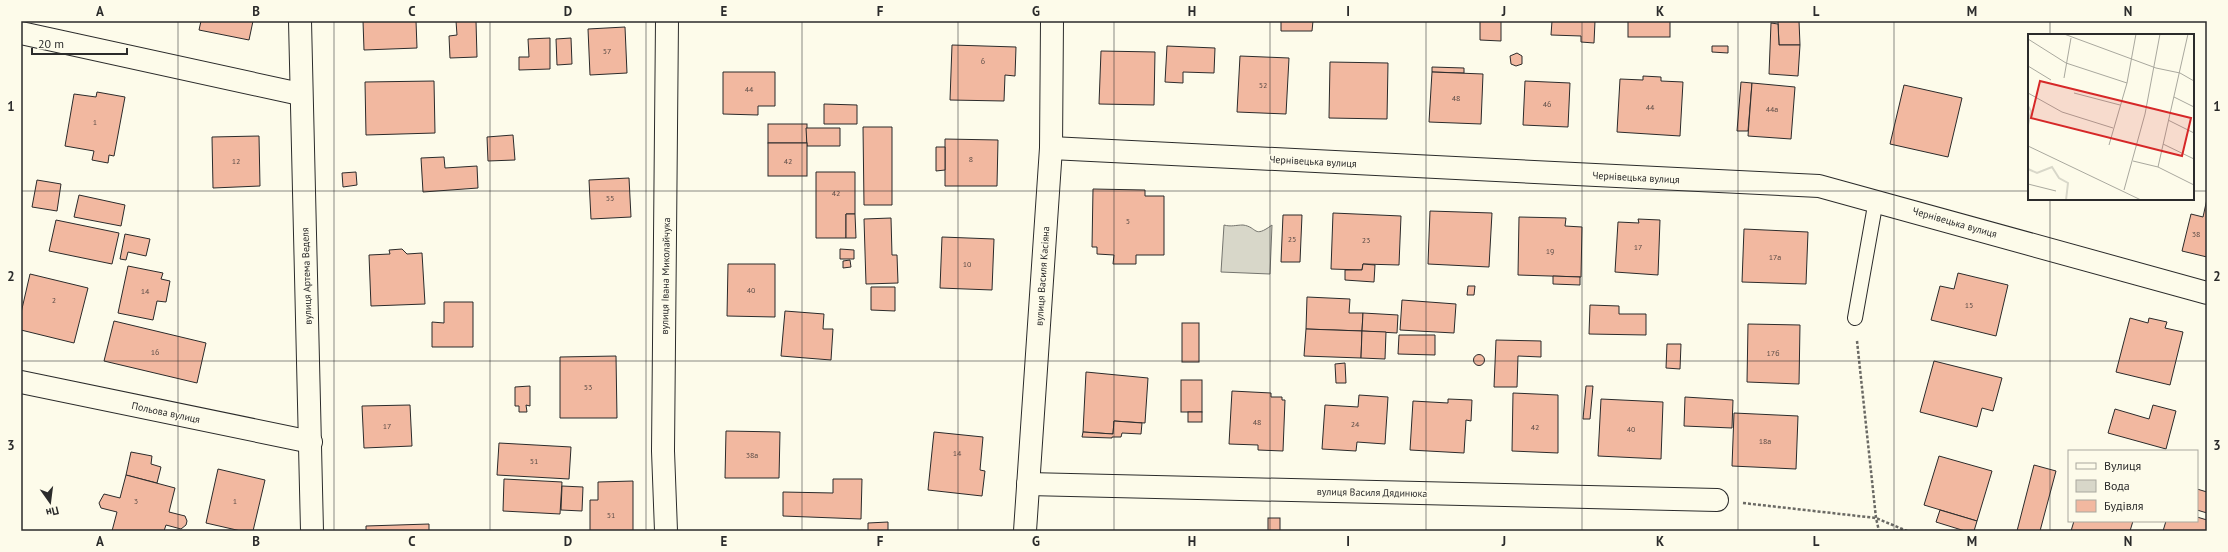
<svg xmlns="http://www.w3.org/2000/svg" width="2228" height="552" font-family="'PT Sans',sans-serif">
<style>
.water{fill:#d8d7c9;stroke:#74746e}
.building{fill:#f2b8a0;stroke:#2b2b2b}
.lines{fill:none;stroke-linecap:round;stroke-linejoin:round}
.lane-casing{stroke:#2b2b2b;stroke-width:16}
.street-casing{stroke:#2b2b2b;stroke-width:24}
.secondary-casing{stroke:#2b2b2b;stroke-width:24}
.path{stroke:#6a6964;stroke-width:2.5;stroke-dasharray:3 2;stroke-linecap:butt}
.lane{stroke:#fdfbea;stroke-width:14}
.street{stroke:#fdfbea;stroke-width:22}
.secondary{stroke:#fdfbea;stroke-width:22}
.grid{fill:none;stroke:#2b2b2b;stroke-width:1;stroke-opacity:0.55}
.labels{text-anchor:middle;stroke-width:3;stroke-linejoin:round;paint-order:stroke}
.number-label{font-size:8px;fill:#5d4e48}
.street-label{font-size:10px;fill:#2b2b2b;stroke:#fdfbea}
.inset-river{fill:none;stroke:#d8d7c9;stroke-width:2}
.inset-road{fill:none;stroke:#a9a89e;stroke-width:1}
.view{fill:#d62828;fill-opacity:0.15;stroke:#d62828;stroke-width:2}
.inset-edge{fill:none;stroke:#2b2b2b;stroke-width:2}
.neatline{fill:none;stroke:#2b2b2b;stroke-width:1.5}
.grid-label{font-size:13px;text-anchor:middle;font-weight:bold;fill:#2b2b2b}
</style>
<rect width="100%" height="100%" fill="#fdfbea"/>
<path class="water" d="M1224 225C1231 227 1236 225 1243 225 1258 227 1253 239 1272 225L1270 274 1221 272Z"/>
<g class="building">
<path d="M201 21H253L249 40 199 30Z"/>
<path d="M363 21H416L417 48 364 50Z"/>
<path d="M456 21H476L477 57 450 58 449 36 457 35Z"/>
<path d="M1281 21H1313L1312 31H1281Z"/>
<path d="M1480 21H1501V41L1480 40Z"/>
<path d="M1552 21H1595L1594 43 1581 42V36L1551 35Z"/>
<rect x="1628" y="21" width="42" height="16"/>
<path d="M1778 21H1799L1800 45H1779Z"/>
<path d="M1771 23 1778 24 1779 45H1800L1798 76 1769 74Z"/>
<path d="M625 27 627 73 590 75 588 29Z"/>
<path d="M550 38V69L519 70V57H529L528 39Z"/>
<path d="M571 38 572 64 557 65 556 39Z"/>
<path d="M952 45 1016 47 1015 76 1005 75 1004 101 950 100Z"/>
<path d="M1167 46 1215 48 1214 73 1183 72V83L1165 82Z"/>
<path d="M1712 46H1728V53L1712 52Z"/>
<path d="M1101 51 1155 52 1154 105 1099 104Z"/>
<path d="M1517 53 1522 56V64L1516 66 1511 64 1510 56Z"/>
<path d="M1240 56 1289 58 1286 114 1237 112Z"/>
<path d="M1330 62 1388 63 1387 119 1329 118Z"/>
<path d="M1432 67 1464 68V73L1432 72Z"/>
<path d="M723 72H775V106H758V115L723 114Z"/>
<path d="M1432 72 1483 74 1481 124 1429 122Z"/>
<path d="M1643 76 1661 77V81L1683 82 1680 136 1617 132 1620 79 1643 80Z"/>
<path d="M434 81 435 133 366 135 365 82Z"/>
<path d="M1525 81 1570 83 1568 127 1523 125Z"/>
<path d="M1741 82 1752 83 1748 131H1737Z"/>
<path d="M1752 83 1795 87 1791 139 1748 136Z"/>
<path d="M1904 85 1962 98 1948 157 1890 144Z"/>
<path d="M97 92 125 97 114 156 109 155 108 163 92 160 94 151 65 146 74 94 96 97Z"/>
<path d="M824 104 857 105V124H824Z"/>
<rect x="768" y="124" width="39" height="19"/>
<path d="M863 127H892V205H864Z"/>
<path d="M806 128H840V146H807Z"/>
<path d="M513 135 515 160 488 161 487 137Z"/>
<path d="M259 136 260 186 213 188 212 137Z"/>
<path d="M945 139 998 140 997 186H945Z"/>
<rect x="768" y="143" width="39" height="33"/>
<path d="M936 147H945V170L936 171Z"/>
<path d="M444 157 445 168 477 166 478 188 423 192 421 158Z"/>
<path d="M356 172 357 185 343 187 342 173Z"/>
<path d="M816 172H855V214H846V238H816Z"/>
<path d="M629 178 631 217 591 219 589 180Z"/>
<path d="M37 180 61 184 57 211 32 207Z"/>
<path d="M1093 189 1145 190V196H1164V255H1136V264H1113L1114 255 1097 254V247H1092Z"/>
<path d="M79 195 125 205 121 226 74 217Z"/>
<path d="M2207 199V257L2182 251 2191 214 2203 217Z"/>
<path d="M1430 211 1492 213 1489 267 1428 264Z"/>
<path d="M1333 213 1401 216 1399 265 1363 264 1362 270 1331 269Z"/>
<path d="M846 214H855L856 238H846Z"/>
<path d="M1283 215H1302L1300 262H1281Z"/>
<path d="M1519 217 1566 218 1565 226 1582 227 1581 277 1518 275Z"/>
<path d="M891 218 892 255H897L898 283 866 284 864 219Z"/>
<path d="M1638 219 1660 220 1658 275 1615 272 1618 222 1639 223Z"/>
<path d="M56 220 119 233 112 264 49 251Z"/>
<path d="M1744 229 1808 232 1806 284 1742 282Z"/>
<path d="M125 234 150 239 146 256 128 252 126 260 120 259Z"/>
<path d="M942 237 994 239 992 290 940 288Z"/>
<path d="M402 249 407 254 422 253 425 304 371 306 369 255 390 254 389 250Z"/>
<path d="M840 249 854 250V259H840Z"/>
<path d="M850 260 851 267 843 268V261Z"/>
<path d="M728 264H775V317L727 316Z"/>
<path d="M1363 264 1375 265 1374 282 1345 280V270H1362Z"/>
<path d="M128 266 163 273 161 279 170 281 166 302 157 301 153 320 118 313Z"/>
<path d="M1958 273 2008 285 1996 336 1931 320 1940 286 1954 289Z"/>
<path d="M30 274 88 288 74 343 21 330V313Z"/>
<path d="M1553 276 1580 277V285L1553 284Z"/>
<path d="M1468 286H1475L1474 295H1467Z"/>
<path d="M871 287H895V311L871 310Z"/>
<path d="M1307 297 1350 299 1349 313H1363L1362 331 1306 329Z"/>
<path d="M1402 300 1456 304 1454 333 1400 330Z"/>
<path d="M444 302H473V347H432V322L444 323Z"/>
<path d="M1590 305 1619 306V314H1646V335L1589 334Z"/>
<path d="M785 311 824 314 823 329H833L831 360 781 356Z"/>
<path d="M1363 313 1398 315 1397 333 1362 331Z"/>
<path d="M2130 318 2148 323 2149 318 2167 322 2165 328 2183 332 2170 385 2116 372Z"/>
<path d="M114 321 206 343 197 383 104 361Z"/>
<rect x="1182" y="323" width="17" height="39"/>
<path d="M1748 324 1800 325 1799 384 1747 382Z"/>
<path d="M1306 329 1362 331 1361 358 1304 356Z"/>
<path d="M1362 331 1386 332 1385 359 1361 358Z"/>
<path d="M1399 335H1435V355L1398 354Z"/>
<path d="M1496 340 1541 341V357L1518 356 1517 387H1494Z"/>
<path d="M1667 344H1681L1680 369 1666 368Z"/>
<circle cx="1479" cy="360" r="5.5"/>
<path d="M616 356 617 418H560V357Z"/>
<path d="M1934 361 2002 378 1993 411 1982 408 1977 427 1920 412Z"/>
<path d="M1345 363 1346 383H1336L1335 364Z"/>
<path d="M1086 372 1148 378 1145 423 1114 421 1113 434 1083 432Z"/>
<rect x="1181" y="380" width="21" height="32"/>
<path d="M530 386V406L526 405 527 412H519V406H515V387Z"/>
<path d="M1586 386H1593L1590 419H1583Z"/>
<path d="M1232 391 1271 393V397H1282V400H1285L1283 451 1258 450V445L1229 444Z"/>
<path d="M1513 393 1558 395V453L1512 451Z"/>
<path d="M1359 395 1388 397 1385 444 1357 442 1356 451 1322 449 1325 405 1358 407Z"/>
<path d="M1685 397 1733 400 1732 428 1684 426Z"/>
<path d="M1448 399 1472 400 1471 421 1466 420 1464 453 1410 450 1413 401 1448 403Z"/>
<path d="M1601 399 1663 402 1661 459 1598 456Z"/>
<path d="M410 405 412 446 364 448 362 406Z"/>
<path d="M2153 405 2176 411 2166 449 2108 433 2115 409 2149 419Z"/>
<rect x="1188" y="412" width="14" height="10"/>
<path d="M1734 413 1798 416 1796 469 1732 466Z"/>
<path d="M1114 421 1142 423 1141 434 1122 433 1121 437H1112V438L1082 437 1083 432 1113 434Z"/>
<path d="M726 431 780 432 779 478H725Z"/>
<path d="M934 432 983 437 980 470 985 471 982 496 928 490Z"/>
<path d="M499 443 571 447 569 479 497 475Z"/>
<path d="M131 452 152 456 151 464 161 467 157 483 126 475Z"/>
<path d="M1939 456 1992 471 1977 521 1924 505Z"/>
<path d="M2034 465 2056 471 2040 531H2017Z"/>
<path d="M218 469 265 480 253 531H241L206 523Z"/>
<path d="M126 475 175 488 169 512 185 516 187 521 186 525 181 529 166 525 164 531H112L117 512 101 508 99 503 104 494 120 498Z"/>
<path d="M504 479 562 482 560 514 503 511Z"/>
<path d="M833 479H862L861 519 783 516V492L833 493Z"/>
<path d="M633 481V531H590V500H598V482Z"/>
<path d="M562 486 583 487 582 511 561 510Z"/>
<path d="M2197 489 2207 492V513L2197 510Z"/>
<path d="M1940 510 1977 521 1974 531H1965L1936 522Z"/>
<path d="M2197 517 2207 520V531H2163L2166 521H2197Z"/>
<rect x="1268" y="518" width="12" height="13"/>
<path d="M2074 521H2133L2130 531H2071Z"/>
<path d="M888 522V531H868V523Z"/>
<path d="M429 524V531H366V526Z"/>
</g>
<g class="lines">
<defs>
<path id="lane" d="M1855 318 1876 200"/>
<g id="street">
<path d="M300 21 312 531"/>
<path d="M21 33 300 94"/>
<path d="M1051 148 1819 186 2207 293"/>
<path d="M21 382 311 442"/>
<path d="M1028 484 1717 500"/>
<path d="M1025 531 1051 148 1052 21"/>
</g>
<path id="secondary" d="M666 531 663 451 667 21"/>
</defs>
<use href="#lane" class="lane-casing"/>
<use href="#street" class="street-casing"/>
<use href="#secondary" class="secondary-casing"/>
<g class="path">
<path d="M1857 341 1876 518 1879 531"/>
<path d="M1743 503 1876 518 1907 531"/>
</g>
<use href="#lane" class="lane"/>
<use href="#street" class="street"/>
<use href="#secondary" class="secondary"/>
</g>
<path class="grid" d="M178 21V531M334 21V531M490 21V531M646 21V531M802 21V531M958 21V531M1114 21V531M1270 21V531M1426 21V531M1582 21V531M1738 21V531M1894 21V531M2050 21V35M21 191H2029M2193 191H2207M2050 199V531M21 361H2207"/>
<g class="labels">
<g class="number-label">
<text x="607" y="54">57</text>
<text x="983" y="64">6</text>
<text x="1263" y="88">52</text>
<text x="749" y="92">44</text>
<text x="1456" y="101">48</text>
<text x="1547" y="107">46</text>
<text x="1650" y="110">44</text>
<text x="1772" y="112">44а</text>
<text x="95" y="125">1</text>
<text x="971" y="162">8</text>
<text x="236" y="164">12</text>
<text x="788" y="164">42</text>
<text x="836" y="196">42</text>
<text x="610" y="201">55</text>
<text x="1128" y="224">5</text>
<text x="2196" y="237">38</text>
<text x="1292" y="242">25</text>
<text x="1366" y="243">23</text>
<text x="1638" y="250">17</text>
<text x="1550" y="254">19</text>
<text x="1775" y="260">17а</text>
<text x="967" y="267">10</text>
<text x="751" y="293">40</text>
<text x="145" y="294">14</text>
<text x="54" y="303">2</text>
<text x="1969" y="308">15</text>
<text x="155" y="355">16</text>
<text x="1773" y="356">17б</text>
<text x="588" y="390">53</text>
<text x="1257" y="425">48</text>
<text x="1355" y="427">24</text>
<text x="387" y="429">17</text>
<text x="1535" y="430">42</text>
<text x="1631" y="432">40</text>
<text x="1765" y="444">18а</text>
<text x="957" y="456">14</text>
<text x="752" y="458">38а</text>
<text x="534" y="464">51</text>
<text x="136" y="504">3</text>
<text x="235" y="504">1</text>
<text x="611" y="518">51</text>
</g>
<g class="street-label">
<text transform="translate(1313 161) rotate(3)" y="4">Чернівецька вулиця</text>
<text transform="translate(1636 177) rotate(3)" y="4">Чернівецька вулиця</text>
<text transform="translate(1955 222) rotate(16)" y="4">Чернівецька вулиця</text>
<text transform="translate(306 276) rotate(-92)" y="4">вулиця Артема Веделя</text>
<text transform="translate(665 276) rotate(-89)" y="4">вулиця Івана Миколайчука</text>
<text transform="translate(1042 276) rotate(-86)" y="4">вулиця Василя Касіяна</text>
<text transform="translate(166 412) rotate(12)" y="4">Польова вулиця</text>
<text transform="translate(1372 492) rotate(1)" y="4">вулиця Василя Дядинюка</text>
</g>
</g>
<g transform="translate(2028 34)">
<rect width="166" height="166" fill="#fdfbea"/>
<path class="inset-river" d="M0 72 3 77 0 91M0 135 9 139 24 133 31 144 40 149 38 166"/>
<path class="inset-road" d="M36 0 128 34 152 39 166 47M0 5 38 29 99 49M0 32 23 46M36 44 43 4M0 59 34 78 85 94M46 59 92 71M146 63 166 73M140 86 166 99M135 110 166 125M81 111 99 49 108 0M0 112 113 166M105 127 130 133 166 151M130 133 160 0M0 150 28 157M96 156 117 80 132 0"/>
<path class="view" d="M12 47 163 84 154 122 3 84Z"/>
<rect width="166" height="166" class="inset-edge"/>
</g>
<rect width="2228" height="552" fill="none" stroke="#fdfbea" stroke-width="44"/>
<rect x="2068" y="450" width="130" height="72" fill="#fdfbea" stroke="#a9a89e"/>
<rect x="2076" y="463" width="20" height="6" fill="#fdfbea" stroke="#a9a89e"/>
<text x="2104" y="470" font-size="12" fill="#2b2b2b">Вулиця</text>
<rect x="2076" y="480" width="20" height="12" fill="#d8d7c9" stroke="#a9a89e"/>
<text x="2104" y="490" font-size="12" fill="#2b2b2b">Вода</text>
<rect x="2076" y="500" width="20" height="12" fill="#f2b8a0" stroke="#a9a89e"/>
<text x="2104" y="510" font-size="12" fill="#2b2b2b">Будівля</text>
<g transform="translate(50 502) rotate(166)" stroke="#fdfbea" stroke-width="3" paint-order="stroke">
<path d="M0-3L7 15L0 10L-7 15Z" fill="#2b2b2b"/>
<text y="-6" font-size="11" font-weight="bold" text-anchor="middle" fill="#2b2b2b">Пн</text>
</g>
<path d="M32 48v6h95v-6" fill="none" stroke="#2b2b2b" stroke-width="2"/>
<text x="38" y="48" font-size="12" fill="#2b2b2b" stroke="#fdfbea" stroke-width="3" paint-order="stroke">20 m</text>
<rect x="22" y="22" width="2184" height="508" class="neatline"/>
<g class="grid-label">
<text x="100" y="16">A</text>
<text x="256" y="16">B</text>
<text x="412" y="16">C</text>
<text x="568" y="16">D</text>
<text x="724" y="16">E</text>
<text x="880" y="16">F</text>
<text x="1036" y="16">G</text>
<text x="1192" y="16">H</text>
<text x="1348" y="16">I</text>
<text x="1504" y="16">J</text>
<text x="1660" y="16">K</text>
<text x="1816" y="16">L</text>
<text x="1972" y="16">M</text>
<text x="2128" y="16">N</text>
<text x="11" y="111">1</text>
<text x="2217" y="111">1</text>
<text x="11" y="281">2</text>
<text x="2217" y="281">2</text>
<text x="11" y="450">3</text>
<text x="2217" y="450">3</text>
<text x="100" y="546">A</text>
<text x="256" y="546">B</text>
<text x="412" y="546">C</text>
<text x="568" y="546">D</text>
<text x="724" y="546">E</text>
<text x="880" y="546">F</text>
<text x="1036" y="546">G</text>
<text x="1192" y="546">H</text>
<text x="1348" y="546">I</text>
<text x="1504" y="546">J</text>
<text x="1660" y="546">K</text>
<text x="1816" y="546">L</text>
<text x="1972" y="546">M</text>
<text x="2128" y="546">N</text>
</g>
</svg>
